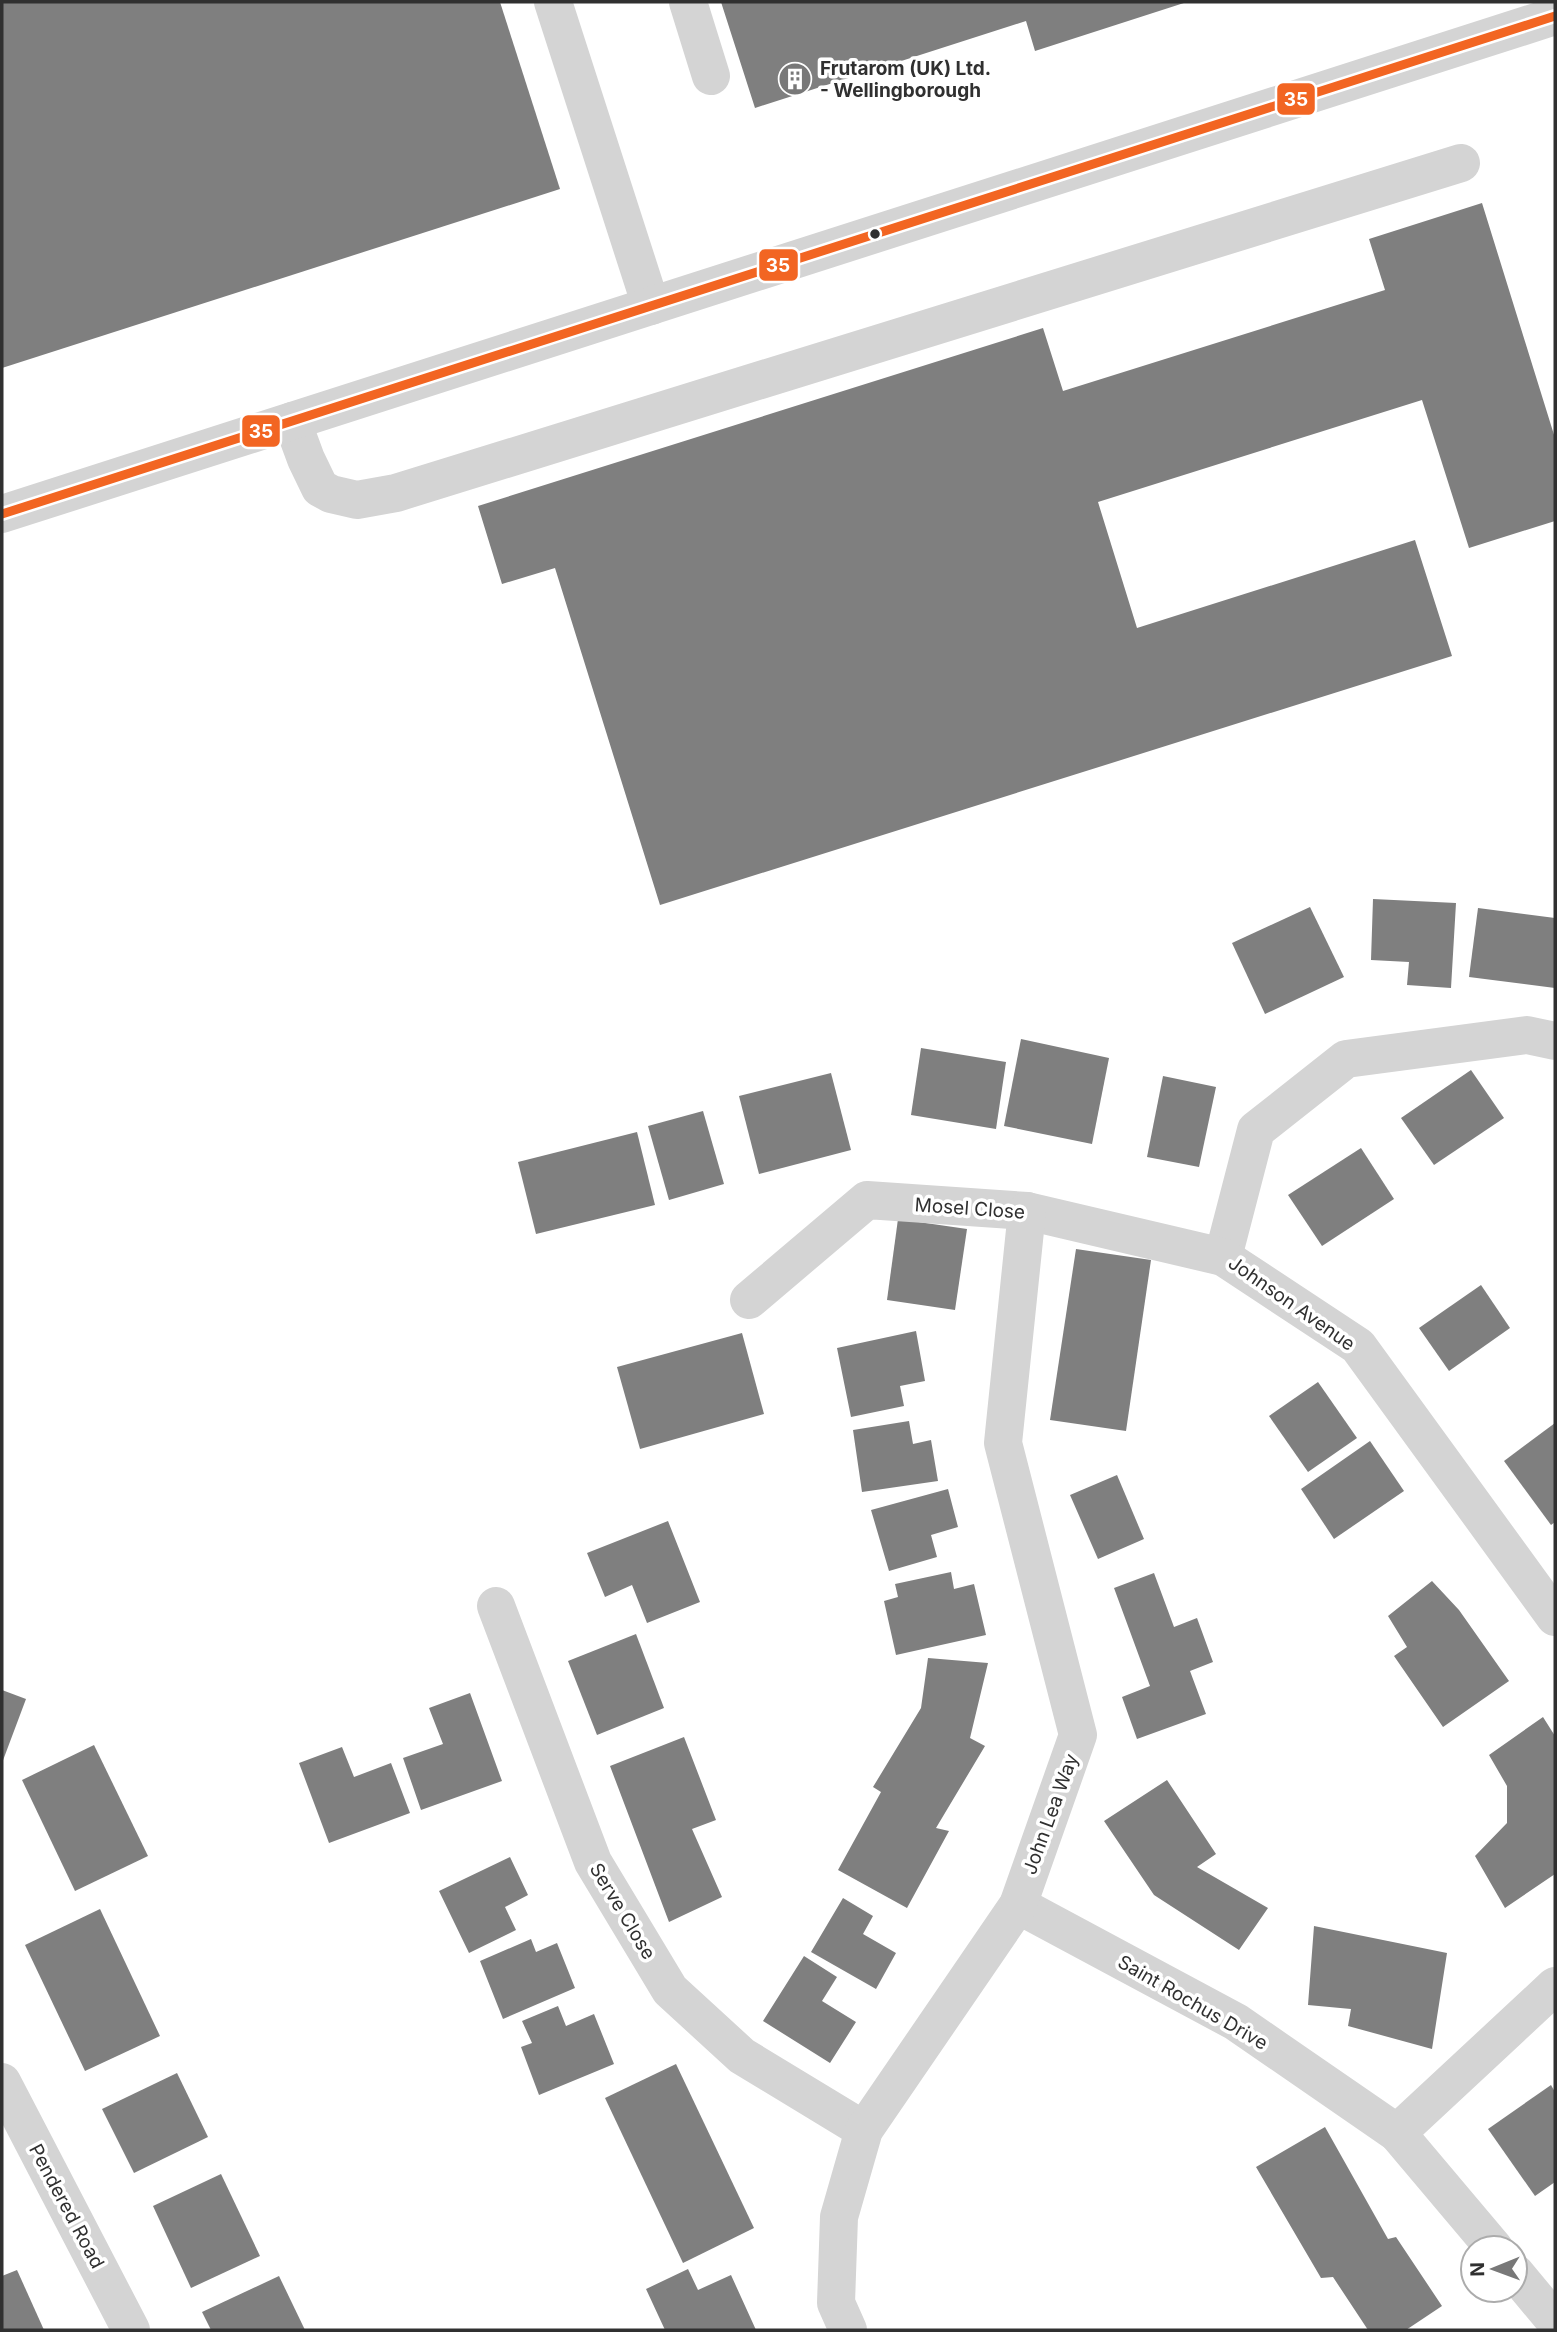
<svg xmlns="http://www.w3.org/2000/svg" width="1557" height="2332" font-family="Inter,sans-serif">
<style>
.building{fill:#7f7f7f}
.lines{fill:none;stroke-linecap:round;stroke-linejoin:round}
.minor{stroke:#d4d4d4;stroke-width:38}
.bus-1-casing{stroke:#fff;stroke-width:14}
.bus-1{stroke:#f26522;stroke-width:9}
.bus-dot{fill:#303030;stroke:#fff;stroke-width:2.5}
.labels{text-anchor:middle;stroke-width:7;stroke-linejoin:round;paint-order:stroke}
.poi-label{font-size:19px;font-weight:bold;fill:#303030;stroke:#fff;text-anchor:start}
.street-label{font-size:19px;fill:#303030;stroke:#fff}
.line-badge{stroke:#fff;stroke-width:2.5}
.badge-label{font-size:19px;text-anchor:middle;font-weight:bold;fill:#fff}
</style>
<rect width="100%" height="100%" fill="#fff"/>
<g class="building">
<path d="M2 2H500L560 189 2 368Z"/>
<path d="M721 2H1187L1035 51 1026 21 755 108Z"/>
<path d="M1482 203 1555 438V521L1469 548 1422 400 1098 502 1137 628 1415 540 1452 656 660 905 555 568 502 584 478 506 1043 328 1063 391 1385 290 1369 239Z"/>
<path d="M1373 899 1456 903 1451 988 1407 985 1409 962 1371 960Z"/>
<path d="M1310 907 1344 977 1265 1014 1232 943Z"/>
<path d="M1478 908 1555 918V988L1469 977Z"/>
<path d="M1021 1039 1109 1058 1092 1144 1004 1126Z"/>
<path d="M921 1048 1006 1062 996 1129 911 1115Z"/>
<path d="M1471 1070 1504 1118 1434 1165 1401 1118Z"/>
<path d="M831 1073 851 1150 759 1174 739 1096Z"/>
<path d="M1163 1076 1216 1087 1199 1167 1147 1157Z"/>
<path d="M703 1111 724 1184 669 1200 648 1126Z"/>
<path d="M637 1132 655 1205 536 1234 518 1162Z"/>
<path d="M1361 1148 1394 1199 1322 1246 1288 1195Z"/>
<path d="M898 1219 967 1229 955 1310 887 1300Z"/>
<path d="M1076 1249 1151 1260 1126 1431 1050 1420Z"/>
<path d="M1481 1285 1510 1328 1449 1371 1419 1328Z"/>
<path d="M916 1331 925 1381 900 1386 904 1406 851 1417 837 1348Z"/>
<path d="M742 1333 764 1414 640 1449 617 1367Z"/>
<path d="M1318 1382 1357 1438 1308 1472 1269 1416Z"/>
<path d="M909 1421 913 1444 931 1440 938 1481 862 1492 853 1430Z"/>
<path d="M1555 1423V1522L1551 1525 1504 1461Z"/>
<path d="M1370 1441 1404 1491 1334 1539 1301 1489Z"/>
<path d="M1117 1475 1144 1539 1098 1559 1070 1495Z"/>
<path d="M948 1489 958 1527 931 1535 937 1557 889 1571 871 1510Z"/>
<path d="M668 1521 700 1602 647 1623 632 1585 605 1597 587 1553Z"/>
<path d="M951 1572 954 1589 974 1584 986 1635 896 1655 884 1601 898 1597 895 1584Z"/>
<path d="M1154 1573 1174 1627 1197 1618 1213 1662 1190 1671 1206 1714 1137 1739 1122 1697 1150 1686 1114 1588Z"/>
<path d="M1432 1581 1459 1610 1509 1681 1443 1727 1394 1656 1407 1647 1388 1616Z"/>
<path d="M636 1634 664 1708 597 1735 568 1661Z"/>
<path d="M928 1658 988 1663 970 1738 985 1746 936 1828 949 1831 907 1908 838 1870 881 1792 873 1787 921 1708Z"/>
<path d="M2 1690 26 1699 2 1763Z"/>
<path d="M470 1693 502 1781 421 1810 403 1758 443 1744 429 1708Z"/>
<path d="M1543 1717 1555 1736V1874L1505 1908 1475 1856 1507 1823V1786L1489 1755Z"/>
<path d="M684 1737 716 1820 692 1829 722 1897 669 1922 610 1766Z"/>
<path d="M94 1745 148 1856 75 1891 22 1780Z"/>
<path d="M342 1747 354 1777 391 1763 410 1813 329 1843 299 1763Z"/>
<path d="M1167 1780 1216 1854 1197 1867 1268 1908 1239 1950 1154 1895 1104 1821Z"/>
<path d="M510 1857 528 1895 505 1907 516 1930 469 1953 439 1891Z"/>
<path d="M843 1898 873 1916 863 1934 896 1953 876 1989 811 1952Z"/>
<path d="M100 1909 160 2036 85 2071 25 1945Z"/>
<path d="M1314 1926 1447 1953 1432 2049 1348 2026 1351 2009 1308 2005Z"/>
<path d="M531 1939 536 1952 557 1943 575 1988 503 2019 480 1961Z"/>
<path d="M804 1956 837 1977 822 2001 856 2022 830 2063 763 2021Z"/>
<path d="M558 2006 566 2026 594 2014 614 2064 539 2095 521 2047 532 2043 522 2021Z"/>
<path d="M676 2064 754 2228 683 2263 605 2098Z"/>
<path d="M177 2073 208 2137 134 2173 102 2109Z"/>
<path d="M1551 2085 1555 2092V2182L1535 2196 1488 2129Z"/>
<path d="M1325 2127 1388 2239 1396 2237 1442 2306 1406 2330H1368L1333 2277 1321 2278 1256 2167Z"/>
<path d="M221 2174 260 2256 191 2288 153 2206Z"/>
<path d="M688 2269 698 2290 731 2275 756 2330H665L646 2289Z"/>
<path d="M17 2270 44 2330H2V2276Z"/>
<path d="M279 2276 305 2330H211L202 2312Z"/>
</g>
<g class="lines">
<g class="minor">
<path d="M553 2 651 306"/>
<path d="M688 2 711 76"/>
<path d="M292 421 306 459 320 488 331 494 357 500 396 493 1461 163"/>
<path d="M2 514 1555 16"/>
<path d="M1223 1257 1256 1130 1346 1059 1527 1035 1555 1041"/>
<path d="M749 1300 867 1200 1027 1211 1223 1257 1358 1346 1555 1617"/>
<path d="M496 1606 593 1862 670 1990 742 2056 864 2130"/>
<path d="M1018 1905 1236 2022 1397 2133"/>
<path d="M2 2082 131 2330"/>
<path d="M1494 2248 1397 2133 1555 1986"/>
<path d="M1515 2273 1555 2321"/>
<path d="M848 2330 836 2303 839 2217 864 2130 1018 1905 1078 1735 1003 1443 1027 1211"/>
</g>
<defs>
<path id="bus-1" d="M2 514 1555 16"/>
</defs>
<use href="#bus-1" class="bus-1-casing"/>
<use href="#bus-1" class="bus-1"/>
</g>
<defs>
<symbol id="building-disc" viewBox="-11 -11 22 22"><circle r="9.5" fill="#787878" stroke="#fff"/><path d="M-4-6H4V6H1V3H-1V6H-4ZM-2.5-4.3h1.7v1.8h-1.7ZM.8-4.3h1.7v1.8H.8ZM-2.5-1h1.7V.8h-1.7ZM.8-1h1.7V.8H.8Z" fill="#fff"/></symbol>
</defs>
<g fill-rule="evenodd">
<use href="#building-disc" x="776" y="60" width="38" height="38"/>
</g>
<circle class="bus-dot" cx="875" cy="234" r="6"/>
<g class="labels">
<g class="poi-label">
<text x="820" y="75">Frutarom (UK) Ltd.<tspan x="820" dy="22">- Wellingborough</tspan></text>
</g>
<g class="street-label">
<text transform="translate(970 1208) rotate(4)" y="7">Mosel Close</text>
<text transform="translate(1292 1303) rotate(35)" y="7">Johnson Avenue</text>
<text transform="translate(1050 1814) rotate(-70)" y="7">John Lea Way</text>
<text transform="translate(623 1911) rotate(59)" y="7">Serve Close</text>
<text transform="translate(1193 2002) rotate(30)" y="7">Saint Rochus Drive</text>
<text transform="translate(67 2206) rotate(62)" y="7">Pendered Road</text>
</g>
</g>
<g class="line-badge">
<rect x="1276" y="82" width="40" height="34" rx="7" fill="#f26522"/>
<rect x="758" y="248" width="41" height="34" rx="7" fill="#f26522"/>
<rect x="241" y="414" width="40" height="34" rx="7" fill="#f26522"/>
</g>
<g class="badge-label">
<text x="1296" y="106">35</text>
<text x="778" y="272">35</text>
<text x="261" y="438">35</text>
</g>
<rect width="1557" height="2332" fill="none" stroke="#303030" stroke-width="7"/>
<g transform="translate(1494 2269) rotate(269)"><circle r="33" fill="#ffffff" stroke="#acacac" stroke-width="2"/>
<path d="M0-5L12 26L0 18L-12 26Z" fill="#787878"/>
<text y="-10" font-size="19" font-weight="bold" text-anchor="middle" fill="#303030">N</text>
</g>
</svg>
